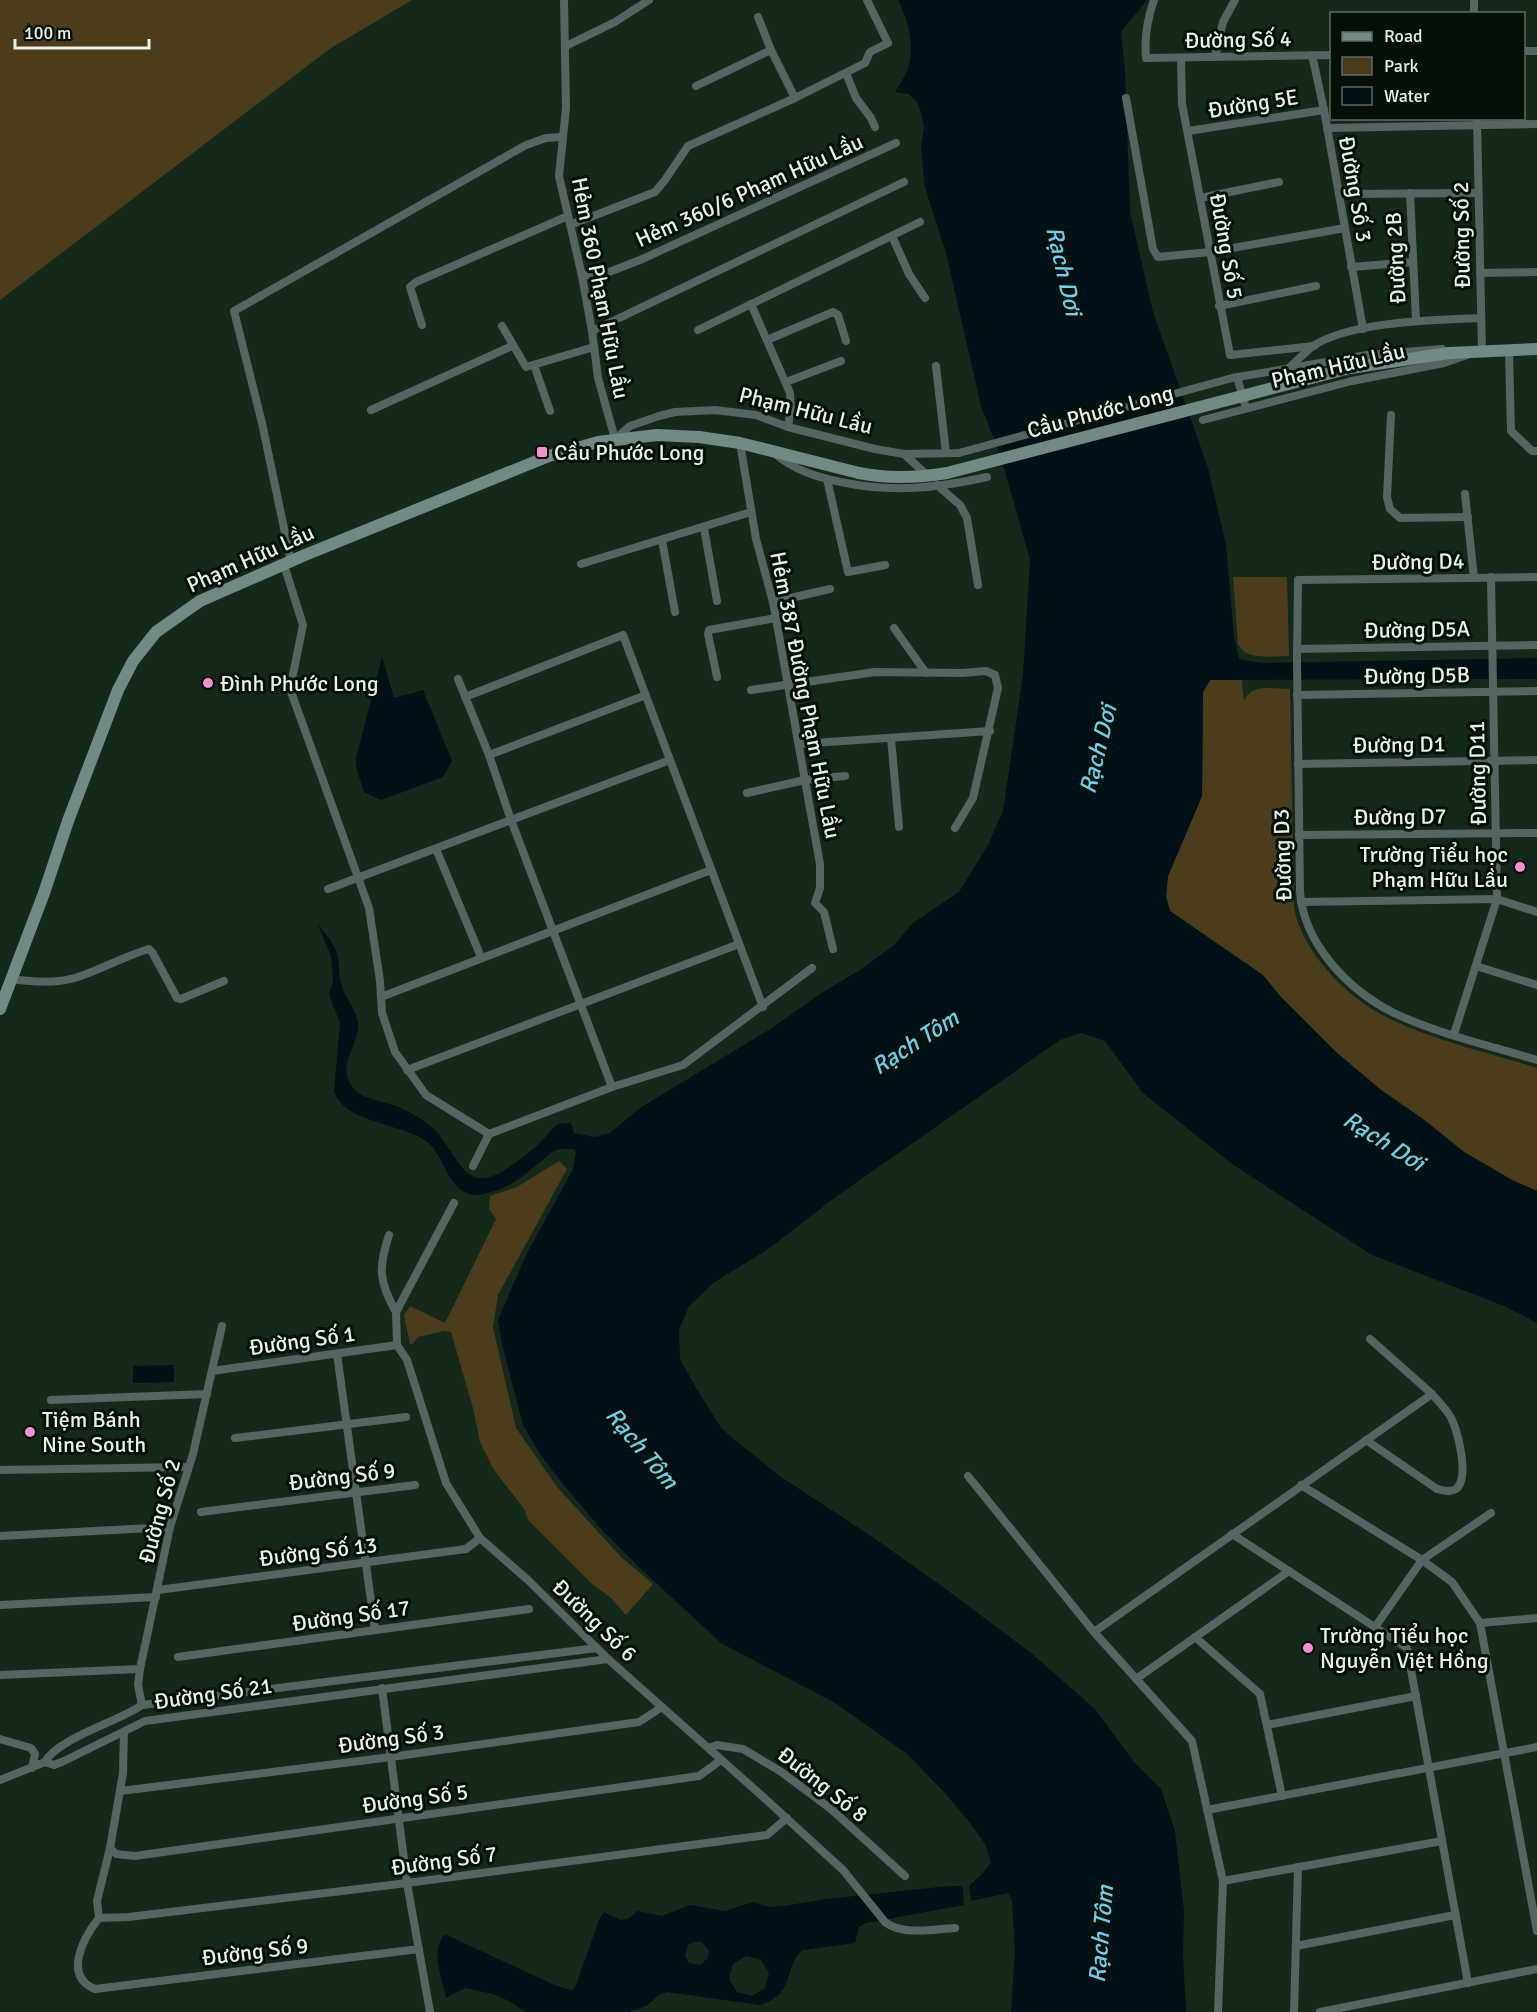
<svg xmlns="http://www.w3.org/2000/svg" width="1537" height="2012" font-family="Signika,sans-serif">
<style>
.green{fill:#4b3c1c}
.water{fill:#001117;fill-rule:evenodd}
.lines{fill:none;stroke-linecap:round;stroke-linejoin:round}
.street{stroke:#566562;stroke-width:8}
.secondary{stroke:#728986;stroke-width:12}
.secondary-bridge{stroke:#728986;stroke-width:12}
.poi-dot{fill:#f690d0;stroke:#060f08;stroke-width:2}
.labels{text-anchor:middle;stroke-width:6;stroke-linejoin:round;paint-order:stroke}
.street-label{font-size:22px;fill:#e6f3e8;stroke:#060f08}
.poi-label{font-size:22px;fill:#e6f3e8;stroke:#060f08;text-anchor:start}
.water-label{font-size:24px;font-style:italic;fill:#67d1ef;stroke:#060f08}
</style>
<rect width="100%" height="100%" fill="#142919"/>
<g class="green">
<path d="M0 0H412L331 48 0 300Z"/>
<path d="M1233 577H1287L1289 656C1273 656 1245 661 1238 644Z"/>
<path d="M1210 680H1242L1244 701C1251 683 1273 689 1290 689L1294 909C1305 956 1349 1000 1392 1020 1436 1041 1490 1053 1537 1068V1191L1512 1180 1464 1152 1423 1119 1381 1090 1336 1052 1280 996 1263 975 1170 912 1166 896 1168 876 1202 796 1203 692Z"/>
<path d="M559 1161 567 1169 498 1295 493 1327 516 1428 557 1487 621 1557 653 1584 626 1615 611 1598 591 1583 528 1520 525 1510 494 1470 480 1442 473 1408 451 1332 443 1331 418 1337 412 1344H410L404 1315 410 1306 445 1323 496 1219 489 1209 490 1196 517 1187Z"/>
</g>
<g class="water">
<path d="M898 0H1147L1121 32 1125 72 1130 212 1153 312 1208 468 1226 545 1234 637 1239 659 1263 663 1537 658V679L1210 680 1203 692 1202 796 1168 876 1166 896 1170 911 1263 975 1280 996 1336 1052 1381 1090 1423 1119 1464 1152 1512 1180 1537 1191V1323L1504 1306 1372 1255 1232 1164 1143 1093 1105 1041 1082 1033 1060 1040 837 1196 767 1250 713 1283 689 1306 679 1330 680 1359 696 1388 722 1429 778 1475 874 1538 947 1590 1031 1653 1095 1709 1134 1762 1161 1789 1175 1831 1184 1911 1183 1956 1186 2012H1011L1015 1951 1012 1900 1008 1893 971 1901 969 1886 982 1874 991 1862 985 1844 971 1824 944 1792 906 1753 835 1703 721 1643 641 1569 602 1530 567 1489 542 1457 523 1425 502 1344 498 1320 526 1255 573 1169 576 1152 574 1149H559L552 1152C531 1169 513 1188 487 1193 482 1194 478 1196 473 1195 446 1190 445 1154 426 1141 400 1123 346 1123 334 1092L340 1023 329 995 333 981 331 956 318 925C325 933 332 941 336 951 340 960 338 975 342 987 346 1000 360 1014 358 1029 356 1048 338 1065 351 1085 361 1100 380 1100 396 1106 410 1112 423 1119 434 1129 449 1143 460 1176 479 1178 498 1180 524 1156 538 1145 544 1139 550 1130 557 1125 561 1123 566 1123 571 1123L574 1133 595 1137 610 1133 640 1108 772 1028 823 992 860 970 893 946 913 923 959 892 988 845 1003 811 1023 675 1030 560 1001 457 981 406 946 253 925 188 921 148 924 127 920 109 917 102 909 94 895 92C898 86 902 81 905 75 917 52 909 21 898 0Z"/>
<path d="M382 657 394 698 423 690 452 761 443 777 381 800 364 792 356 767V758Z"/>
<path d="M174 1365V1382L133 1383V1366Z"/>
<path d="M949 1886H961L963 1888 964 1905 866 1923 859 1927 855 1943 803 1950C783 1964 797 1994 760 2005L667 1992 659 1995 646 2006 629 2012H526L509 2001 493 1994 465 1988 446 1998C442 1979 431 1953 443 1936L447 1935 552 1984 570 1990 574 1989 577 1982 599 1920 604 1912 621 1920 628 1919 638 1911 662 1916 690 1905 725 1911 753 1902 769 1907 783 1906 826 1899ZM694 1942H702L709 1951 708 1958 700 1965 689 1963 685 1956 688 1945ZM746 1956 761 1960 769 1973 765 1988 752 1996 737 1992 729 1979 733 1964Z"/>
</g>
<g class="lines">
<g class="street">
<path d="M564 0 566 108 559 176 582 276 592 331 598 378 615 439"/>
<path d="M1154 0C1147 20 1144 37 1146 58L1332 55"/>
<path d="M1474 0V14"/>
<path d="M758 17 771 50"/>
<path d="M566 46 615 22 649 0"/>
<path d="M1524 51H1537"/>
<path d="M1312 55 1324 110 1363 329"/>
<path d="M1215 57 1223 22 1235 0"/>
<path d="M1181 59 1182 104 1230 355 1314 346"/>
<path d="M846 73 856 98 871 118 875 127"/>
<path d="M696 86 771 50 795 98"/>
<path d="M1126 98 1153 249 1158 257 1210 252 1345 228"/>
<path d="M1477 118 1482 351"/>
<path d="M1327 128 1537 124"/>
<path d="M1188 131 1324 110"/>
<path d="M1410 193 1416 320"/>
<path d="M1339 194 1478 193"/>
<path d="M1200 198 1279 182"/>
<path d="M570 225 655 192 665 180 688 146 795 98 865 63 870 52 888 43 867 0"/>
<path d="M892 236 909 274 925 298"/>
<path d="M1351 267 1413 262"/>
<path d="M1480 273 1537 272"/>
<path d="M582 276 609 272 640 260 896 143"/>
<path d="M751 304 790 393 791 407 788 427"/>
<path d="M1219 306 1316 286"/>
<path d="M422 325 410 287 416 282 568 216"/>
<path d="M502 326 526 367 594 347"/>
<path d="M698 330 920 222"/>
<path d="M592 331 904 182"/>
<path d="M767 340 833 312 838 315 846 341"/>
<path d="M1509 350 1511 431 1532 451H1537"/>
<path d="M534 365 550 411"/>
<path d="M936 366 946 453"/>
<path d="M1289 368C1297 361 1305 352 1313 346 1352 321 1435 320 1481 318"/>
<path d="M1237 377 1246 408"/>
<path d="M786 382 841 361"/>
<path d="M371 410 512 346"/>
<path d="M1391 415 1387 497 1390 509 1400 518 1468 517"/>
<path d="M1203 420 1352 381 1444 363 1467 355"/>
<path d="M615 439 630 426 659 416 675 412 715 410 756 415 788 427 875 449 904 454 959 453 1232 378 1367 355 1442 349"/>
<path d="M740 443 756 539 773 602 820 864V888L815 903 824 912 833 949"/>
<path d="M774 453C794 470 816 477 841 482 892 493 938 488 987 477"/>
<path d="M904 454 928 476"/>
<path d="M827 479 848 572 885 565"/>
<path d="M937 485 960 505 967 518 978 585"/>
<path d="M1465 494 1474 578"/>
<path d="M704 528 717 601"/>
<path d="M662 540 675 612"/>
<path d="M291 562 262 423 234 311 526 145 546 138 562 137"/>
<path d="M581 564 751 512"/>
<path d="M284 565 303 625 290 689 369 908 380 981 382 1013 395 1052 426 1095 489 1134"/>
<path d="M1537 577 1298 580 1297 659 1300 892C1304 944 1348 990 1394 1013 1438 1034 1491 1046 1537 1060"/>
<path d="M773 602 830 589"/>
<path d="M894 628 926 673"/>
<path d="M1297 649 1537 645"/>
<path d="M717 677 708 634 709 630 776 618"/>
<path d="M458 679 489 755 511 820 612 1087"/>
<path d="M751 690 875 672 963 673 986 671 995 675 998 688 973 798 955 828"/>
<path d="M1297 695 1537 691"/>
<path d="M465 697 623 635 763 1007"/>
<path d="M891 738 899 827"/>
<path d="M799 744 990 731"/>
<path d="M489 755 646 695"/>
<path d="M1298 764 1537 760"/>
<path d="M747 793 805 780 845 776"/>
<path d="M1299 835 1537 833"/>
<path d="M436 849 481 957"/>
<path d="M328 889 670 760"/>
<path d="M1301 902 1497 899 1537 912"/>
<path d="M1476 966 1537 985"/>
<path d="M11 979C33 982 56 984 78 977 102 969 125 956 149 949L152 952 177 998 181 999 224 981"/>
<path d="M381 997 711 870"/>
<path d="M1454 1034 1497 899 1491 577"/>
<path d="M407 1070 739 944"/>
<path d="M473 1166 489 1134 612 1087 683 1065 812 968"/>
<path d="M389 1235C378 1268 379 1282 396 1312"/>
<path d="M397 1345 407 1360 446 1483 480 1538 529 1581 608 1659 761 1795 843 1870 885 1922C903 1936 933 1929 955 1928"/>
<path d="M397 1345 396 1312 454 1203"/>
<path d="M337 1354 375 1630"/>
<path d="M212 1371 397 1345"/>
<path d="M51 1400 207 1394"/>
<path d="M235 1438 406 1417"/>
<path d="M1366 1440 1437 1489C1443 1490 1450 1493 1456 1489 1470 1478 1458 1429 1450 1416 1445 1408 1438 1401 1432 1394"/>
<path d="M0 1470 188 1467"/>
<path d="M968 1476 1094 1632 1192 1741 1223 1881 1218 2012"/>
<path d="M1301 1485 1422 1560 1452 1582 1480 1623 1537 1931"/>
<path d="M201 1512 415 1485"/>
<path d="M1232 1534 1407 1648 1468 1983"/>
<path d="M0 1536 170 1527"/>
<path d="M158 1590 466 1549 480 1538"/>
<path d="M0 1605 156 1597"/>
<path d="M1480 1623 1537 1618"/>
<path d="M1375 1627 1422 1560 1491 1513"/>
<path d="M1094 1632 1432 1394 1370 1339"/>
<path d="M1195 1637 1260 1694 1282 1796"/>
<path d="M178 1657 529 1609"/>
<path d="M0 1675 140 1669"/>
<path d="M1136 1679 1289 1571"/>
<path d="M382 1688 407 1883 430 2012"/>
<path d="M142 1705 138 1685 140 1669 170 1527 193 1454 222 1326"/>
<path d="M1267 1725 1416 1696"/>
<path d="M124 1732 123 1773 110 1848 97 1901 99 1918C83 1938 63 1976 95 1989L419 1949"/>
<path d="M0 1739 31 1748 35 1754 32 1768"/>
<path d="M709 1748 717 1745 743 1749 780 1771 831 1809 905 1876"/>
<path d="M45 1762 54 1765 64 1761 145 1721 608 1659"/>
<path d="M45 1762C58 1738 118 1722 142 1705L597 1648"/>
<path d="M0 1780 45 1762"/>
<path d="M121 1791 391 1757 639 1722 662 1707"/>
<path d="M1207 1810 1537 1747"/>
<path d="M110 1848 116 1854 135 1856 699 1776 721 1760"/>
<path d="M1223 1881 1442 1841"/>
<path d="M99 1918 129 1917 407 1883 767 1835 787 1818"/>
<path d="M1296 1946 1455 1915"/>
<path d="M1294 2012 1298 1867"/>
<path d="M1320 2012 1537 1969"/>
</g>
<g class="secondary">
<path d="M1350 368 1449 353 1537 349"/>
<path d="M0 1009 44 893 68 821 118 690 133 661 156 632 200 601 305 555 549 456 598 442 657 435 699 437 740 443 859 473"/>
</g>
<path class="secondary-bridge" d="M859 473C889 479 917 478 947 473L1350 368"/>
</g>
<g class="poi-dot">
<rect x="536" y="446" width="12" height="12" rx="3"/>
<circle cx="208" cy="683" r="6"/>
<circle cx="1520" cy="867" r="6"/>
<circle cx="30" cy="1432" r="6"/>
<circle cx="1308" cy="1648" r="6"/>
</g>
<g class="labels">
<g class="street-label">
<text transform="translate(1238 39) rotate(-1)" y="8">Đường Số 4</text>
<text transform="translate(1253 103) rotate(-9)" y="8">Đường 5E</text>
<text transform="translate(1356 189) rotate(80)" y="8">Đường Số 3</text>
<text transform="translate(749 190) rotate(-24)" y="8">Hẻm 360/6 Phạm Hữu Lầu</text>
<text transform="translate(1461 235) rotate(-91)" y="8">Đường Số 2</text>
<text transform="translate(1227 246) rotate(80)" y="8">Đường Số 5</text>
<text transform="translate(1395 258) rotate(-93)" y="8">Đường 2B</text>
<text transform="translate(601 288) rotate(79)" y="8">Hẻm 360 Phạm Hữu Lầu</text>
<text transform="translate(1338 365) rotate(-13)" y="8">Phạm Hữu Lầu</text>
<text transform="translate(806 410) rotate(14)" y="8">Phạm Hữu Lầu</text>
<text transform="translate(1100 411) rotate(-15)" y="8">Cầu Phước Long</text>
<text transform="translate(250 558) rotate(-24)" y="8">Phạm Hữu Lầu</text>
<text transform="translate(1418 561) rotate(-1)" y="8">Đường D4</text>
<text transform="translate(1417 629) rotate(-1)" y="8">Đường D5A</text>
<text transform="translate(1417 675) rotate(-1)" y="8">Đường D5B</text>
<text transform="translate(806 695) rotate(79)" y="8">Hẻm 387 Đường Phạm Hữu Lầu</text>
<text transform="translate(1399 744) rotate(-1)" y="8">Đường D1</text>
<text transform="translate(1477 773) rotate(-91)" y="8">Đường D11</text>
<text transform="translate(1400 816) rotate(-1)" y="8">Đường D7</text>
<text transform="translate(1282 855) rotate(-92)" y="8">Đường D3</text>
<text transform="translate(302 1340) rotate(-8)" y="8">Đường Số 1</text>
<text transform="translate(342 1476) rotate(-7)" y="8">Đường Số 9</text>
<text transform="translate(159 1511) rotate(-75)" y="8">Đường Số 2</text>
<text transform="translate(318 1551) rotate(-7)" y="8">Đường Số 13</text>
<text transform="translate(351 1615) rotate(-8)" y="8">Đường Số 17</text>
<text transform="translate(595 1620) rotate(44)" y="8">Đường Số 6</text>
<text transform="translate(213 1693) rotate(-8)" y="8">Đường Số 21</text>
<text transform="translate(391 1738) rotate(-8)" y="8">Đường Số 3</text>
<text transform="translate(823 1784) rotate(38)" y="8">Đường Số 8</text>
<text transform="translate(415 1798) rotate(-8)" y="8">Đường Số 5</text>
<text transform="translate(444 1860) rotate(-8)" y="8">Đường Số 7</text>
<text transform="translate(255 1951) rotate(-7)" y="8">Đường Số 9</text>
</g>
<g class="poi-label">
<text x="554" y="460">Cầu Phước Long</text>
<text x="220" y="691">Đình Phước Long</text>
<text x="1508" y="862" text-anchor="end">Trường Tiểu học<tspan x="1508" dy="25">Phạm Hữu Lầu</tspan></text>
<text x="42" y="1427">Tiệm Bánh<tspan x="42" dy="25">Nine South</tspan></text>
<text x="1320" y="1643">Trường Tiểu học<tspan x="1320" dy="25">Nguyễn Việt Hồng</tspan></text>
</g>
<g class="water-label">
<text transform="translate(1064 271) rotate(77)" y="8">Rạch Dơi</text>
<text transform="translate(1098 749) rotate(-76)" y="8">Rạch Dơi</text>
<text transform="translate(915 1042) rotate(-33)" y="8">Rạch Tôm</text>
<text transform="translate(1384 1141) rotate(32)" y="8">Rạch Dơi</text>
<text transform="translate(642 1448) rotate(50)" y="8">Rạch Tôm</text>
<text transform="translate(1101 1934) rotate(-85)" y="8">Rạch Tôm</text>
</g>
</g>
<rect x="1330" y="12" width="195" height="108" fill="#060f08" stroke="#606a62" stroke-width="1.5"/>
<rect x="1342" y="32" width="30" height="9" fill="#728986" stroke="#606a62" stroke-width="1.5"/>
<text x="1384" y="42" font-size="18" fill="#e6f3e8">Road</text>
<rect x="1342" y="57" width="30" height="18" fill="#4b3c1c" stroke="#606a62" stroke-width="1.5"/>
<text x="1384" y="72" font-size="18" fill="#e6f3e8">Park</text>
<rect x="1342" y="87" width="30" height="18" fill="#001117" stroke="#606a62" stroke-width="1.5"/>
<text x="1384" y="102" font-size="18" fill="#e6f3e8">Water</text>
<path d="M15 39v9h134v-9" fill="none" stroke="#e6f3e8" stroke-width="3"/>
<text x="24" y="39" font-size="18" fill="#e6f3e8" stroke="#060f08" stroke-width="4.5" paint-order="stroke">100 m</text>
</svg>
